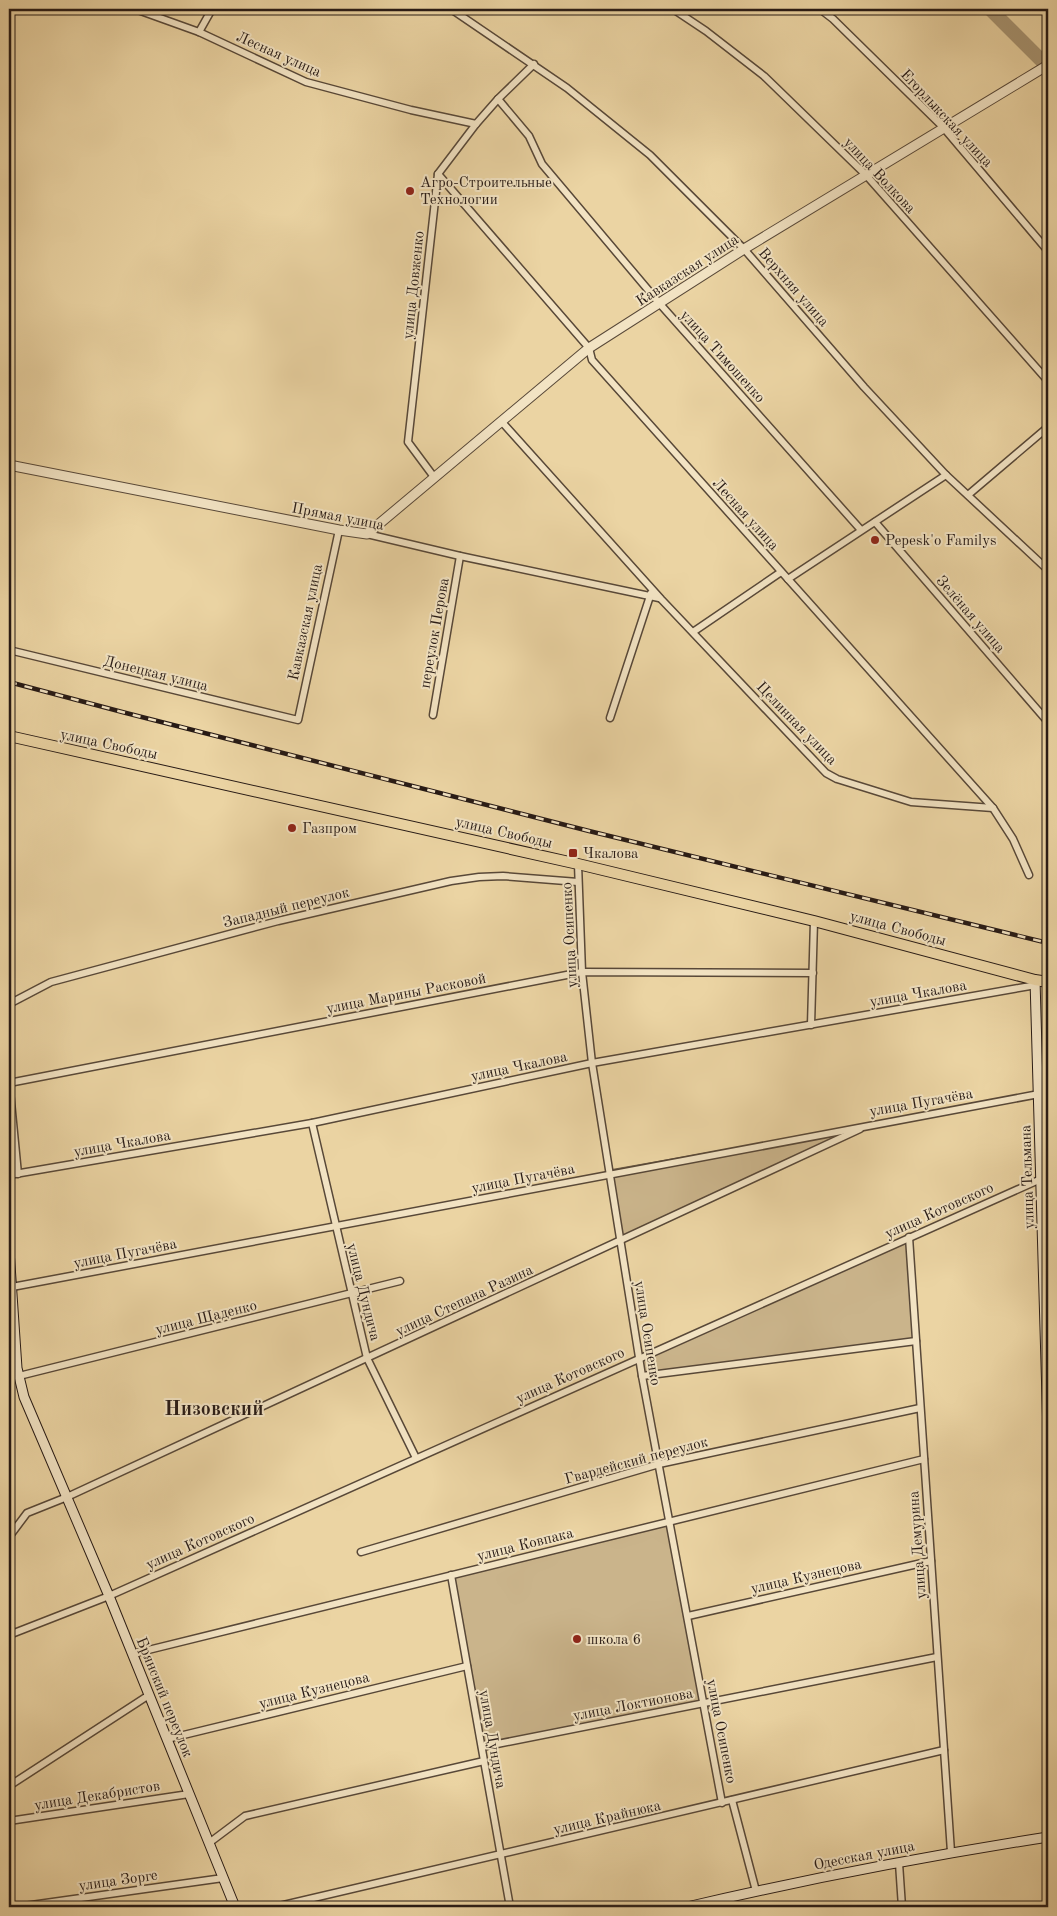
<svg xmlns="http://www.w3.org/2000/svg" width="1057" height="1916" font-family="'Old Standard TT',serif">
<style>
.green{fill:#cab48b;stroke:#786750}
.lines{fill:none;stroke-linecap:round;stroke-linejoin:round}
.river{stroke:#a89573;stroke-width:14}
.minor-casing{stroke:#584838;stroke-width:9}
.tertiary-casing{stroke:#584838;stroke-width:11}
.secondary-casing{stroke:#271a15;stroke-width:11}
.primary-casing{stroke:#271a15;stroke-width:12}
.minor{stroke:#f2e3c3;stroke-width:6}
.tertiary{stroke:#f2e3c3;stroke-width:9}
.secondary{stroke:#f2e3c3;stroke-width:9}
.primary{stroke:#ebd4a3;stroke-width:10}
.rail-casing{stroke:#271a15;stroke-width:4.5}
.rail{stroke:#f2e3c3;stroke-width:2.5;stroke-dasharray:8;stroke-linecap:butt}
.poi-dot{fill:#8f2418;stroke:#f2e3c3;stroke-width:2}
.labels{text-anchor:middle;stroke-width:4;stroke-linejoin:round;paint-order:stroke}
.street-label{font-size:15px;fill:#271a15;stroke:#f2e3c3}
.poi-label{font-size:15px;fill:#271a15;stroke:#f2e3c3;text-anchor:start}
.district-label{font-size:20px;font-weight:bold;fill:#271a15;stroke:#f2e3c3}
</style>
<rect width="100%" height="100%" fill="#ebd4a3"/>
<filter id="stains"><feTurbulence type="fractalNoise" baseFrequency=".004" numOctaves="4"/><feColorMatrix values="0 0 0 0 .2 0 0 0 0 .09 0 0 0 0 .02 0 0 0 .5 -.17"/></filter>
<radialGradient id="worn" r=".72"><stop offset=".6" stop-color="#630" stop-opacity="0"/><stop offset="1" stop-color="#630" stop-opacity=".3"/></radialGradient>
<g class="green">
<path d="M870 1124 621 1241 609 1170Z"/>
<path d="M909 1237 916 1341 642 1376 639 1358Z"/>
<path d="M670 1521 704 1703 482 1747 451 1575Z"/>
</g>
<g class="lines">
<path class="river" d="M990 9 1048 67"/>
<defs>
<g id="minor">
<path d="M135 9 199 32 306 82 411 110 476 124"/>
<path d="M451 9 567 88 650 155 744 249 864 387 946 475 1048 570"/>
<path d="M673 9 706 31 764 76 866 175 1048 381"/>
<path d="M820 9 833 19 943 127 1048 251"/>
<path d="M199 32 212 9"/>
<path d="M498 99 529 136 542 164 660 304 861 530"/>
<path d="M438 174 589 348 592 360 993 808 1013 839 1029 875"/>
<path d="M502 422 661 599 826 773 837 779 911 802 993 808"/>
<path d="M434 477 408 442 438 174 476 124 498 99 534 64"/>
<path d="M968 495 1048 427"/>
<path d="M875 522 1048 722"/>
<path d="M367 534 460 556 659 598"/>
<path d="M788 579 946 475"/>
<path d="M693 632 781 572"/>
<path d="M9 650 298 720 339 530"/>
<path d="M433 715 460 556"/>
<path d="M610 718 651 593"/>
<path d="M578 864 582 972 592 1063 642 1376 722 1803"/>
<path d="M9 1004 51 982 278 921 451 881 479 877 503 876 578 882"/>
<path d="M811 1025 814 921"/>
<path d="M9 1081 18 1174"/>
<path d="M9 1083 582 972 813 973"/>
<path d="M312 1123 367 1358 416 1458"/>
<path d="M9 1175 312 1123 592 1063 1036 985"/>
<path d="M909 1237 951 1852"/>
<path d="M12 1287 1039 1094"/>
<path d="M19 1376 400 1281"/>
<path d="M642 1376 916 1341"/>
<path d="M9 1537 27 1513 67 1497 860 1129"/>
<path d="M361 1552 659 1464 920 1408"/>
<path d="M451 1575 510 1907"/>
<path d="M688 1616 931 1561"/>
<path d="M9 1635 109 1596 1041 1179"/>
<path d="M132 1654 924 1459"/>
<path d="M167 1739 467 1666"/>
<path d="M482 1747 937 1657"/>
<path d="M9 1786 149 1695"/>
<path d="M732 1800 756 1891"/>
<path d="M9 1821 189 1794"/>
<path d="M209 1843 245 1816 484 1761"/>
<path d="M899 1863 902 1907"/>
<path d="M17 1907 223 1878"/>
<path d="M275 1907 944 1750"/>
</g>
<path id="tertiary" d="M9 465 339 530 367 534 589 348 744 249 1048 65"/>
<g id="secondary">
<path d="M1035 980 1048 1433"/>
<path d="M9 1250 17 1368 24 1397 109 1596 235 1907"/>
<path d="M687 1907C806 1879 927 1856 1048 1837"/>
</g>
<path id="primary" d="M9 736 578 864 814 921 1035 980 1048 982"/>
</defs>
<use href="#minor" class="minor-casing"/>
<use href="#tertiary" class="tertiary-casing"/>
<use href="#secondary" class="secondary-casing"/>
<use href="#primary" class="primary-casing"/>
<use href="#minor" class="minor"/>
<use href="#tertiary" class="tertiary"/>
<use href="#secondary" class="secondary"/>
<use href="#primary" class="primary"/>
<defs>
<path id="rail" d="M9 682 126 713 589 831 1048 943"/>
</defs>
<use href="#rail" class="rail-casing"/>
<use href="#rail" class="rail"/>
</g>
<g class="poi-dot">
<circle cx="410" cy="191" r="5"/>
<circle cx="875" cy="540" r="5"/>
<circle cx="292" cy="828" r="5"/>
<rect x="568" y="848" width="10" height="10" rx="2.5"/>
<circle cx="577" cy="1639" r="5"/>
</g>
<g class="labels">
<g class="street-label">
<text transform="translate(279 54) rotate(24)" y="5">Лесная улица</text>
<text transform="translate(947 118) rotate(47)" y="5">Егорлыкская улица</text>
<text transform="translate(880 175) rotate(47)" y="5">улица Волкова</text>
<text transform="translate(687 270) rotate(-33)" y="5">Кавказская улица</text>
<text transform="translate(413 285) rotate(-84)" y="5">улица Довженко</text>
<text transform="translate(794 287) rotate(49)" y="5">Верхняя улица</text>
<text transform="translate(723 356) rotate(48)" y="5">улица Тимошенко</text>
<text transform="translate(746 514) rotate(48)" y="5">Лесная улица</text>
<text transform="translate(338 516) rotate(11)" y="5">Прямая улица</text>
<text transform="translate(971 614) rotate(49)" y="5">Зелёная улица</text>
<text transform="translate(305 622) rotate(-78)" y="5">Кавказская улица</text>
<text transform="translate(434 633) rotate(-80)" y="5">переулок Перова</text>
<text transform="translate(156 673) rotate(14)" y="5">Донецкая улица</text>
<text transform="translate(797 723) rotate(46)" y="5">Целинная улица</text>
<text transform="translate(109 744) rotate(12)" y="5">улица Свободы</text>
<text transform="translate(504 832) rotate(13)" y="5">улица Свободы</text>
<text transform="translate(286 907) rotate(-14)" y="5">Западный переулок</text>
<text transform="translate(898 928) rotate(15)" y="5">улица Свободы</text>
<text transform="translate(569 935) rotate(-93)" y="5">улица Осипенко</text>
<text transform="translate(406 993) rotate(-11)" y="5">улица Марины Расковой</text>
<text transform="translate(918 993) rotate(-10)" y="5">улица Чкалова</text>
<text transform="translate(519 1066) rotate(-12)" y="5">улица Чкалова</text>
<text transform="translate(921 1102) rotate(-10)" y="5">улица Пугачёва</text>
<text transform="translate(122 1143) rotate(-10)" y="5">улица Чкалова</text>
<text transform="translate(1027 1177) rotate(-92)" y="5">улица Тельмана</text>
<text transform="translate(523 1178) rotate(-11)" y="5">улица Пугачёва</text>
<text transform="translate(939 1210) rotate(-24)" y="5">улица Котовского</text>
<text transform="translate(125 1253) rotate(-11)" y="5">улица Пугачёва</text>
<text transform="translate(364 1292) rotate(76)" y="5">улица Дундича</text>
<text transform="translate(464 1300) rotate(-25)" y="5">улица Степана Разина</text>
<text transform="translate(206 1317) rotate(-14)" y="5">улица Щаденко</text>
<text transform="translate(648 1333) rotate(81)" y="5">улица Осипенко</text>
<text transform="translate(570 1375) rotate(-24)" y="5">улица Котовского</text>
<text transform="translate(636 1460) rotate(-15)" y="5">Гвардейский переулок</text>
<text transform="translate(200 1541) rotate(-24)" y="5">улица Котовского</text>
<text transform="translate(525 1544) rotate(-14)" y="5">улица Ковпака</text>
<text transform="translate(917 1545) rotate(-94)" y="5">улица Демурина</text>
<text transform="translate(806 1576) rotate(-13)" y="5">улица Кузнецова</text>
<text transform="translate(314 1690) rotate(-14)" y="5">улица Кузнецова</text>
<text transform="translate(165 1697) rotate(68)" y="5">Брянский переулок</text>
<text transform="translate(633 1704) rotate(-11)" y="5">улица Локтионова</text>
<text transform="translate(722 1731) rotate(79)" y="5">улица Осипенко</text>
<text transform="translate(493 1739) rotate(80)" y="5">улица Дундича</text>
<text transform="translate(97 1795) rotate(-9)" y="5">улица Декабристов</text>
<text transform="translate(607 1817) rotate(-13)" y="5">улица Крайнюка</text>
<text transform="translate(864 1855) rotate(-11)" y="5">Одесская улица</text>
<text transform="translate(118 1880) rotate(-8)" y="5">улица Зорге</text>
</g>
<g class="poi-label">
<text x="420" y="187">Агро-Строительные<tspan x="420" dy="17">Технологии</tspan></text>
<text x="885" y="545">Pepesk'o Familys</text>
<text x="302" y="833">Газпром</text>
<text x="583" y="858">Чкалова</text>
<text x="587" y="1644">школа 6</text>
</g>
<g class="district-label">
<text x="214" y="1415">Низовский</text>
</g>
</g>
<rect width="1057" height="1916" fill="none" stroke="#ebd4a3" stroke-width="30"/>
<rect x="10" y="10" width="1037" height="1896" fill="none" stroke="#271a15" stroke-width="2.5"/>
<rect x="15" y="15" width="1027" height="1886" fill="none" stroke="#271a15"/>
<rect width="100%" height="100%" filter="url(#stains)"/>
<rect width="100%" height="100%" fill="url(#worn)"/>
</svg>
